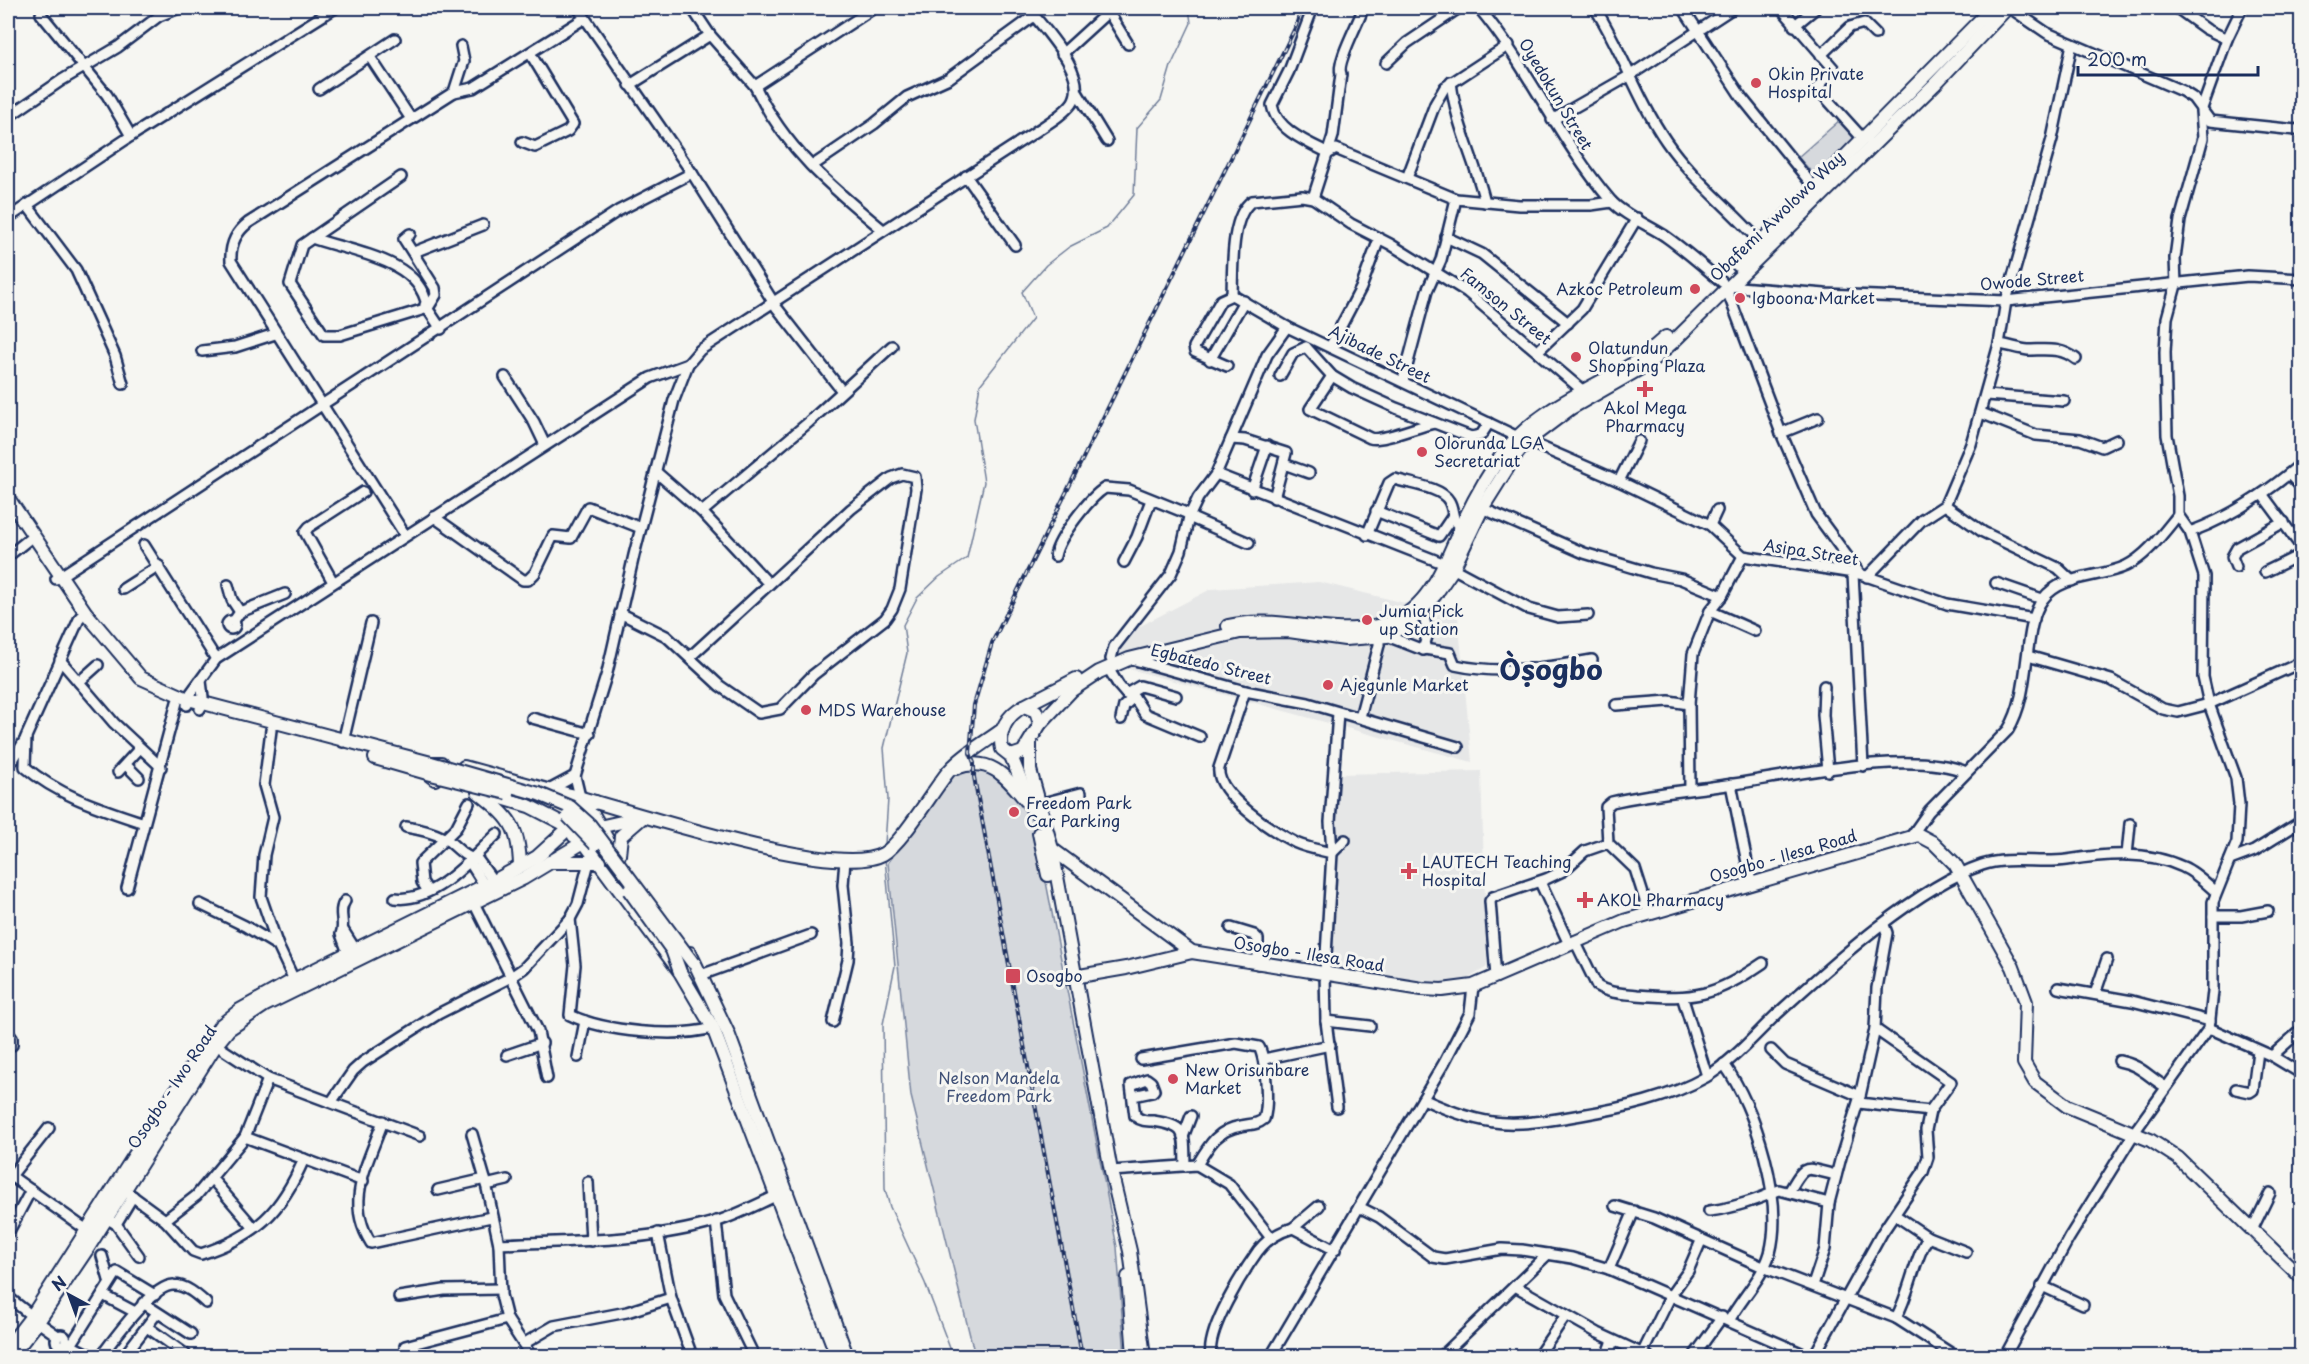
<svg xmlns="http://www.w3.org/2000/svg" width="2309" height="1364" font-family="'Playpen Sans',sans-serif">
<style>
.built{fill:#e6e7e7}
.green{fill:#d6d9dd;stroke:#78849e;stroke-width:1.5}
.lines{fill:none;stroke-linecap:round;stroke-linejoin:round}
.stream{stroke:#717e99;stroke-width:1.5}
.minor-casing{stroke:#1b2f5e;stroke-width:14}
.major-casing{stroke:#1b2f5e;stroke-width:16}
.minor{stroke:#f6f6f2;stroke-width:9}
.major{stroke:#f6f6f2;stroke-width:12}
.rail-casing{stroke:#1b2f5e;stroke-width:4}
.rail{stroke:#f6f6f2;stroke-width:1.5;stroke-dasharray:4.5;stroke-linecap:butt}
.major-bridge-casing{stroke:#1b2f5e;stroke-width:16;stroke-linecap:butt}
.major-bridge{stroke:#f6f6f2;stroke-width:12}
.poi-dot{fill:#d1495b;stroke:#f6f6f2;stroke-width:2}
.labels{text-anchor:middle;stroke-width:6;stroke-linejoin:round;paint-order:stroke}
.poi-label{font-size:16px;fill:#1b2f5e;stroke:#f6f6f2;text-anchor:start}
.street-label{font-size:16px;fill:#1b2f5e;stroke:#f6f6f2}
.park-label{font-size:16px;fill:#405177;stroke:#f6f6f2}
.town-label{font-size:28px;font-weight:bold;fill:#1b2f5e;stroke:#f6f6f2}
</style>
<rect width="100%" height="100%" fill="#f6f6f2"/>
<filter id="ink" filterUnits="userSpaceOnUse"><feTurbulence type="fractalNoise" baseFrequency=".0167" numOctaves="2"/><feDisplacementMap in="SourceGraphic" scale="12" xChannelSelector="R" yChannelSelector="G"/><feConvolveMatrix kernelMatrix="1 2 1 2 8 2 1 2 1" color-interpolation-filters="sRGB"/></filter>
<g filter="url(#ink)">
<g class="built">
<path d="M1319 582 1458 616 1472 762 1122 667 1108 643 1211 589Z"/>
<path d="M1481 771 1487 967 1469 978 1447 984 1329 968 1338 774Z"/>
</g>
<g class="green">
<path d="M1840 120 1857 138 1815 176 1798 157Z"/>
<path d="M980 760 1032 810 1117 1247 1125 1356H975L911 1096 888 863 961 762Z"/>
</g>
<g class="lines">
<g class="stream">
<path d="M885 844 888 799 884 748 907 653 903 625 917 598 939 577 967 558 984 482 974 419 980 385 1033 318 1022 292 1046 265 1069 247 1107 228 1134 195 1137 128 1161 100 1171 66 1191 23 1189 8"/>
<path d="M885 858 895 966 883 1024 885 1189 890 1207 925 1283 953 1356"/>
</g>
<defs>
<g id="minor">
<path d="M578 8 692 173 777 308 842 391"/>
<path d="M692 8 710 35"/>
<path d="M1106 8 1128 44"/>
<path d="M1479 8C1530 69 1558 139 1611 201 1624 215 1648 225 1665 236 1685 250 1703 266 1722 282"/>
<path d="M1595 8C1622 50 1637 99 1666 141 1692 179 1729 207 1759 241"/>
<path d="M1683 8 1742 98 1814 187"/>
<path d="M1781 8 1834 69 1817 88 1864 140"/>
<path d="M2010 8 2047 33 2182 91 2193 98 2210 121 2296 130 2302 128"/>
<path d="M2177 8 2206 29 2227 39"/>
<path d="M1312 10 1289 71 1272 105C1276 130 1309 143 1329 153L1336 149 1456 199 1519 205H1591L1612 202"/>
<path d="M41 14 107 95 131 136"/>
<path d="M1794 26 1816 8"/>
<path d="M1062 54 1108 12"/>
<path d="M1821 55 1850 27 1864 23 1875 34"/>
<path d="M370 57 411 119"/>
<path d="M1386 63 1407 43 1459 8"/>
<path d="M1451 82C1456 126 1475 160 1485 202"/>
<path d="M630 85 710 35 755 86 874 8"/>
<path d="M755 86C784 148 831 187 883 230"/>
<path d="M319 89 395 39"/>
<path d="M454 92 464 61 461 46"/>
<path d="M1077 92 1107 141"/>
<path d="M8 117 62 80 118 47 159 16 179 8"/>
<path d="M1552 120 1629 76 1733 8"/>
<path d="M522 142 535 147 568 131 573 124 530 53"/>
<path d="M812 166 874 124 907 97 949 78 1034 16"/>
<path d="M966 176 1015 245"/>
<path d="M401 177 302 245 290 284 324 335H340L428 308 436 295 435 288 404 239 410 234"/>
<path d="M1407 178 1435 104 1445 87 1509 45"/>
<path d="M1313 198 1333 136 1341 74C1336 64 1356 27 1361 14"/>
<path d="M27 205 76 270 115 356 123 384"/>
<path d="M8 218 131 136 335 8"/>
<path d="M1446 237 1482 254 1568 323"/>
<path d="M312 238C350 252 419 258 427 306"/>
<path d="M414 252 483 225"/>
<path d="M1727 286 1825 294 2006 301 2248 276 2302 279"/>
<path d="M1729 287 1728 293 1781 433 1816 514 1860 574"/>
<path d="M1232 295C1233 270 1230 216 1252 201L1302 196 1313 198 1351 224 1390 244 1467 292 1582 390"/>
<path d="M1232 295 1287 327 1518 437"/>
<path d="M425 305 441 329"/>
<path d="M1999 344C2008 345 2019 349 2028 350 2046 350 2061 347 2076 359"/>
<path d="M1306 347 1332 376 1352 388 1396 408 1471 437 1481 435 1489 423"/>
<path d="M1330 347 1361 288 1379 239"/>
<path d="M202 351 235 347 275 334"/>
<path d="M1538 351 1582 309 1637 218"/>
<path d="M1210 360 1244 301"/>
<path d="M1227 366 1195 352 1194 347 1221 300 1232 295"/>
<path d="M1280 376 1293 353 1306 347"/>
<path d="M1332 376 1310 409 1370 438C1381 442 1418 426 1434 423"/>
<path d="M505 377 534 422 545 445"/>
<path d="M1403 381 1427 291 1441 260 1456 199"/>
<path d="M1986 395 2064 401"/>
<path d="M1981 413 2036 435 2080 439 2102 447 2117 440"/>
<path d="M1781 433 1818 418"/>
<path d="M1231 439 1245 440 1286 453 1274 498"/>
<path d="M1527 441 1619 481 1710 525 1743 556 1860 574 1947 604 2034 619"/>
<path d="M1284 464 1309 473"/>
<path d="M656 472 702 512 769 584"/>
<path d="M1216 474 1445 564 1529 609 1558 617 1588 615"/>
<path d="M2289 474 2302 488"/>
<path d="M1619 481 1639 441"/>
<path d="M1252 490 1267 446"/>
<path d="M2262 494 2302 548"/>
<path d="M1945 505 1983 532 2058 568 2072 581"/>
<path d="M1477 506 1584 553 1651 573 1681 579 1722 596"/>
<path d="M1376 511 1439 536 1452 517"/>
<path d="M702 512 809 422 892 346"/>
<path d="M434 517 523 580H528L535 573 553 536 571 538 588 507 641 528"/>
<path d="M1189 517 1249 543"/>
<path d="M1710 525 1717 510"/>
<path d="M2190 532C2231 517 2268 492 2302 463"/>
<path d="M405 535 231 261C230 245 235 233 248 223L454 92 473 88 585 18"/>
<path d="M1367 535 1389 483 1395 479C1410 484 1441 487 1449 501 1455 511 1450 520 1462 527"/>
<path d="M144 545 216 659"/>
<path d="M8 556 28 540"/>
<path d="M1055 556C1058 538 1090 497 1105 488L1129 490 1191 515"/>
<path d="M1124 562 1137 537 1151 500"/>
<path d="M2236 567 2232 557 2237 548 2284 522"/>
<path d="M2265 572 2302 554"/>
<path d="M1853 574 1863 766"/>
<path d="M1867 577 1922 520 1945 505 1971 444 1999 344 2006 301 2052 139 2072 44"/>
<path d="M56 579 618 211 692 173"/>
<path d="M333 582 305 532 309 527 363 492"/>
<path d="M1996 583 2042 599"/>
<path d="M228 585 232 600 240 612"/>
<path d="M123 589 159 566"/>
<path d="M1422 610 1428 633 1423 650"/>
<path d="M1710 611 1755 631"/>
<path d="M620 613 666 636 720 686 759 713 780 709 813 675 885 619 892 609 900 589 916 489 915 477 902 474 891 478 851 509 691 656"/>
<path d="M80 617 26 737 25 767C59 796 102 809 144 823"/>
<circle cx="231" cy="625" r="4"/>
<path d="M233 622 240 612 285 594"/>
<path d="M1387 636 1418 648 1450 653 1455 665C1499 675 1548 668 1592 660"/>
<path d="M2028 656 2111 680 2163 709 2178 712 2209 704 2302 662"/>
<path d="M1111 659 1114 647 1171 574 1181 551 1189 517 1198 498 1216 474 1267 355 1287 327"/>
<path d="M1131 659 1245 691 1308 703 1458 747"/>
<path d="M60 660 114 723 161 767"/>
<path d="M1108 668 1119 686 1126 694 1134 697 1145 714 1200 737"/>
<path d="M79 682 98 665"/>
<path d="M1824 686 1823 715 1828 771"/>
<path d="M1245 691 1219 768C1215 794 1274 832 1296 843 1307 848 1320 850 1332 853L1345 840"/>
<path d="M1126 694 1140 686 1176 696"/>
<path d="M187 705 191 693 216 659 650 378 688 364"/>
<path d="M1616 705 1669 701 1689 704"/>
<path d="M200 709 203 697 201 681"/>
<path d="M1360 717 1379 645V635"/>
<path d="M532 718 590 734"/>
<path d="M1121 719 1124 706 1134 697"/>
<path d="M271 730 264 785 273 817 264 855 261 897 278 946 294 980"/>
<path d="M343 742 371 623"/>
<path d="M13 760 26 738"/>
<path d="M126 765 139 778"/>
<path d="M118 772 140 748"/>
<path d="M1731 784 1751 882"/>
<path d="M1690 789 1689 704 1693 654 1710 611 1722 596 1743 556"/>
<path d="M549 790 575 776"/>
<path d="M581 801 575 776 607 673 634 555 674 400 688 364 700 350 1032 134C1045 125 1062 116 1072 103 1091 76 1043 28 1028 8"/>
<path d="M1039 804 1081 793"/>
<path d="M406 827C419 829 432 832 444 838 455 844 464 859 477 859L496 885"/>
<path d="M1912 835 1929 811 2008 730C2033 690 2021 628 2043 599 2061 574 2101 578 2126 566 2147 556 2164 532 2178 515"/>
<path d="M2127 855 2130 824"/>
<path d="M471 859V864L488 891"/>
<path d="M2230 860 2254 851 2302 821"/>
<path d="M1540 882 1569 944"/>
<path d="M127 888 177 702"/>
<path d="M428 891 422 882 420 863 456 828 469 803"/>
<path d="M395 898C435 903 471 859 497 834"/>
<path d="M345 901C337 912 346 923 341 934L348 953"/>
<path d="M474 903 538 1031 547 1078"/>
<path d="M200 904 245 926 278 946"/>
<path d="M1649 913 1635 869 1608 843 1606 807 1612 802C1652 793 1693 790 1734 784 1794 775 1912 749 1966 772"/>
<path d="M2213 916H2241L2268 911"/>
<path d="M570 919 575 965 570 1015C605 1032 676 1038 713 1028"/>
<path d="M1231 928 1254 935 1258 939V964"/>
<path d="M343 930 355 949"/>
<path d="M1575 941 1597 986C1610 994 1623 993 1637 995 1696 1000 1714 996 1763 963"/>
<path d="M701 975 811 935"/>
<path d="M1496 977 1490 901 1493 897 1546 879 1563 871 1585 851 1608 843"/>
<path d="M2058 988 2132 1001 2210 1021"/>
<path d="M2095 994 2107 959"/>
<path d="M1683 999 1707 1076"/>
<path d="M1326 1021 1370 1026"/>
<path d="M833 1022 848 960 849 943 843 885 845 860"/>
<path d="M2209 1028 2272 1056 2302 1074"/>
<path d="M8 1033 12 1038V1045"/>
<path d="M216 1045 268 1079 420 1136"/>
<path d="M1771 1050 1785 1064 1860 1096"/>
<path d="M507 1055 542 1043"/>
<path d="M2272 1056 2302 1029"/>
<path d="M578 1057 585 1021"/>
<path d="M1141 1059 1236 1043 1259 1047C1266 1060 1269 1104 1264 1119 1257 1125 1250 1124 1241 1126 1217 1130 1209 1145 1197 1165"/>
<path d="M1264 1059 1330 1045"/>
<path d="M2119 1061C2141 1065 2147 1076 2166 1087"/>
<path d="M1724 1064C1756 1108 1784 1200 1770 1253 1763 1277 1741 1299 1729 1321"/>
<path d="M2236 1089 2250 1092 2253 1090 2258 1051"/>
<path d="M1133 1096 1152 1092 1154 1090 1151 1082 1147 1079 1131 1085 1135 1116C1141 1121 1146 1121 1153 1121 1188 1126 1184 1133 1185 1166"/>
<path d="M1423 1099C1487 1129 1513 1127 1581 1115 1623 1108 1669 1098 1706 1077 1733 1061 1754 1036 1777 1014 1829 967 1916 887 1982 865 2009 856 2039 864 2067 860 2105 854 2147 850 2183 867 2195 872 2206 883 2215 891"/>
<path d="M332 1101 353 1071 363 1062 438 1014 511 977 524 968 570 919 578 904 589 862"/>
<path d="M1859 1103 1930 1111"/>
<path d="M1337 1107 1326 1021 1325 972 1332 853 1330 822 1338 713"/>
<path d="M383 1121C368 1164 344 1201 371 1243L491 1217"/>
<path d="M472 1134 485 1179 499 1244 501 1295 507 1319 531 1356"/>
<path d="M245 1137 363 1181"/>
<path d="M1183 1137 1191 1116"/>
<path d="M1111 1171 1197 1165 1229 1184 1271 1238"/>
<path d="M8 1174 91 1233"/>
<path d="M11 1176 49 1128"/>
<path d="M212 1179 254 1228"/>
<path d="M588 1182 591 1241"/>
<path d="M486 1185 507 1180"/>
<path d="M124 1190 165 1220 193 1251 201 1254C257 1236 281 1212 304 1159"/>
<path d="M438 1190 485 1179"/>
<path d="M1789 1192C1806 1162 1804 1168 1836 1175"/>
<path d="M1615 1206 1654 1218 1763 1267 1896 1318 1955 1356"/>
<path d="M1359 1207 1379 1217 1433 1257 1445 1259 1502 1249 1522 1250 1572 1258 1609 1269 1808 1356"/>
<path d="M1709 1211C1730 1209 1760 1199 1779 1190L1829 1203"/>
<path d="M1895 1215 1928 1237 1966 1252"/>
<path d="M106 1218 116 1224 139 1256"/>
<path d="M165 1220 196 1196 245 1137 268 1079"/>
<path d="M716 1221 724 1294 754 1356"/>
<path d="M116 1224 133 1196"/>
<path d="M1293 1228 1319 1206"/>
<path d="M2252 1230 2270 1193"/>
<path d="M8 1233 31 1190"/>
<path d="M658 1233 671 1298 692 1356"/>
<path d="M499 1244C571 1241 648 1242 718 1221 739 1214 758 1204 778 1195"/>
<path d="M102 1256 109 1280"/>
<path d="M1609 1269 1634 1211"/>
<path d="M1813 1285 1825 1249 1829 1203 1841 1157 1860 1096 1875 1029 1877 988 1887 933 1884 925"/>
<path d="M1515 1286 1598 1333 1648 1356"/>
<path d="M2042 1286 2083 1305"/>
<path d="M103 1295 135 1312"/>
<path d="M8 1297 32 1316"/>
<path d="M399 1297 444 1290 501 1289"/>
<path d="M143 1303 191 1334"/>
<path d="M1896 1318C1910 1292 1913 1262 1928 1237"/>
<path d="M38 1322 58 1336"/>
<path d="M147 1327 185 1354"/>
<circle cx="61" cy="1340" r="5"/>
<path d="M525 1343 554 1326 627 1312 671 1298"/>
<path d="M68 1344 92 1356"/>
<path d="M71 1345 117 1272 155 1295"/>
<path d="M405 1346 507 1319"/>
<path d="M1642 1354 1671 1295 1688 1271 1701 1241"/>
<path d="M101 1356C113 1340 153 1284 174 1285 186 1285 197 1295 206 1303"/>
<path d="M124 1356 157 1313"/>
<path d="M1211 1356C1206 1331 1243 1272 1258 1251 1267 1239 1279 1232 1293 1228L1335 1250"/>
<path d="M1271 1356 1444 1063 1470 1013 1473 986"/>
<path d="M1442 1356 1548 1254"/>
<path d="M1538 1356 1566 1315"/>
<path d="M1607 1356 1613 1341"/>
<path d="M1694 1356 1722 1317"/>
<path d="M1814 1356 1882 1233 1923 1172 1928 1157 1926 1130 1930 1111 1951 1082 1875 1029"/>
<path d="M2005 1356 2069 1238 2138 1127 2209 1028 2213 991V902L2237 842 2239 804 2236 778 2209 704 2203 677 2204 576 2190 532 2178 515V496L2167 435 2165 352 2167 318 2176 285 2175 258 2180 220 2203 138 2201 111 2227 39 2242 8"/>
</g>
<g id="major">
<path d="M1738 265 1992 8"/>
<path d="M8 498 86 613 141 678 188 699 431 763H441"/>
<path d="M1228 626C1285 612 1343 645 1398 619 1432 602 1447 559 1461 527 1473 501 1487 475 1504 452 1537 410 1586 391 1631 365 1643 357 1655 346 1666 337"/>
<path d="M1024 706 1076 679"/>
<path d="M1024 706 1036 711 1040 724 1023 752 1011 756 1002 749C998 731 1007 715 1024 706Z"/>
<path d="M1040 724 1072 690 1099 672 1129 659 1240 632 1289 631 1345 639 1387 636 1410 622 1435 595 1453 569 1483 507 1515 456 1527 441 1571 408 1648 364 1674 341 1934 85 2007 8"/>
<path d="M1030 742V770L1052 849 1111 1171 1130 1251 1144 1356"/>
<path d="M1011 756 1033 811"/>
<path d="M375 758 427 773 435 779"/>
<path d="M464 767 555 792 583 812 594 816 607 839"/>
<path d="M956 768C991 755 1007 778 1028 803"/>
<path d="M478 792C509 817 519 825 520 866"/>
<path d="M563 793C623 808 835 881 883 854 902 843 932 792 948 772 963 755 984 743 1002 730"/>
<path d="M492 795 529 806 570 827 574 836 583 841 680 972 713 1028 837 1356"/>
<path d="M599 827 639 818"/>
<path d="M1039 833 1048 875"/>
<path d="M1052 849 1192 952 1422 989 1442 990 1473 986 1624 921 1919 835 1934 843 1955 864 2013 967 2026 1002 2024 1063 2035 1082 2067 1106 2150 1140 2178 1158 2302 1278"/>
<path d="M619 855 621 836 643 817"/>
<path d="M549 862H600"/>
<path d="M690 953 728 1033 847 1356"/>
<path d="M1068 978 1126 968 1192 952"/>
<path d="M1128 1277 1134 1356"/>
<path d="M8 1347 32 1316 182 1081 220 1026 240 1010 294 980 494 881 537 857 570 827 575 816 595 802"/>
<path d="M11 1356 38 1322 86 1251 216 1045 229 1029 265 1005 524 878 587 840"/>
</g>
</defs>
<use href="#minor" class="minor-casing"/>
<use href="#major" class="major-casing"/>
<use href="#minor" class="minor"/>
<use href="#major" class="major"/>
<defs>
<path id="rail" d="M1082 1356 974 777V763L970 753 974 705 992 643 1296 26 1301 8"/>
</defs>
<use href="#rail" class="rail-casing"/>
<use href="#rail" class="rail"/>
<defs>
<g id="major-bridge">
<path d="M431 763 539 794 570 807 590 825 693 963"/>
<path d="M427 773 507 793"/>
<path d="M568 816 595 844"/>
<path d="M629 890 672 950 680 972"/>
</g>
</defs>
<use href="#major-bridge" class="major-bridge-casing"/>
<use href="#major-bridge" class="major-bridge"/>
</g>
</g>
<g class="poi-dot">
<circle cx="1756" cy="83" r="6"/>
<circle cx="1695" cy="289" r="6"/>
<circle cx="1740" cy="298" r="6"/>
<circle cx="1576" cy="357" r="6"/>
<path d="M1642 380h6v6h6v6h-6v6h-6v-6h-6v-6h6z"/>
<circle cx="1422" cy="452" r="6"/>
<circle cx="1367" cy="620" r="6"/>
<circle cx="1328" cy="685" r="6"/>
<circle cx="806" cy="710" r="6"/>
<circle cx="1014" cy="812" r="6"/>
<path d="M1406 862h6v6h6v6h-6v6h-6v-6h-6v-6h6z"/>
<path d="M1582 891h6v6h6v6h-6v6h-6v-6h-6v-6h6z"/>
<rect x="1005" y="968" width="16" height="16" rx="3"/>
<circle cx="1173" cy="1079" r="6"/>
</g>
<g class="labels">
<g class="poi-label">
<text x="1768" y="80">Okin Private<tspan x="1768" dy="18">Hospital</tspan></text>
<text x="1683" y="295" text-anchor="end">Azkoc Petroleum</text>
<text x="1752" y="304">Igboona Market</text>
<text x="1588" y="354">Olatundun<tspan x="1588" dy="18">Shopping Plaza</tspan></text>
<text x="1645" y="414" text-anchor="middle">Akol Mega<tspan x="1645" dy="18">Pharmacy</tspan></text>
<text x="1434" y="449">Olorunda LGA<tspan x="1434" dy="18">Secretariat</tspan></text>
<text x="1379" y="617">Jumia Pick<tspan x="1379" dy="18">up Station</tspan></text>
<text x="1340" y="691">Ajegunle Market</text>
<text x="818" y="716">MDS Warehouse</text>
<text x="1026" y="809">Freedom Park<tspan x="1026" dy="18">Car Parking</tspan></text>
<text x="1422" y="868">LAUTECH Teaching<tspan x="1422" dy="18">Hospital</tspan></text>
<text x="1597" y="906">AKOL Pharmacy</text>
<text x="1026" y="982">Osogbo</text>
<text x="1185" y="1076">New Orisunbare<tspan x="1185" dy="18">Market</tspan></text>
</g>
<g class="street-label">
<text transform="translate(1556 94) rotate(59)" y="6">Oyedokun Street</text>
<text transform="translate(1777 216) rotate(-44)" y="6">Obafemi Awolowo Way</text>
<text transform="translate(2032 280) rotate(-5)" y="6">Owode Street</text>
<text transform="translate(1506 306) rotate(39)" y="6">Famson Street</text>
<text transform="translate(1380 354) rotate(26)" y="6">Ajibade Street</text>
<text transform="translate(1811 552) rotate(9)" y="6">Asipa Street</text>
<text transform="translate(1211 664) rotate(14)" y="6">Egbatedo Street</text>
<text transform="translate(1783 856) rotate(-16)" y="6">Osogbo - Ilesa Road</text>
<text transform="translate(1309 954) rotate(9)" y="6">Osogbo - Ilesa Road</text>
<text transform="translate(172 1087) rotate(-56)" y="6">Osogbo - Iwo Road</text>
</g>
<g class="park-label">
<text x="999" y="1084">Nelson Mandela<tspan x="999" dy="18">Freedom Park</tspan></text>
</g>
<g class="town-label">
<text x="1551" y="680">Òṣogbo</text>
</g>
</g>
<rect width="2309" height="1364" fill="none" stroke="#f6f6f2" stroke-width="30"/>
<rect x="15" y="15" width="2279" height="1334" fill="none" stroke="#1b2f5e" stroke-width="2" filter="url(#ink)"/>
<g transform="translate(69 1295) rotate(319)" stroke="#f6f6f2" stroke-width="4.5" paint-order="stroke">
<path d="M0-4.5L10 22L0 15L-10 22Z" fill="#1b2f5e"/>
<text y="-9" font-size="16" font-weight="bold" text-anchor="middle" fill="#1b2f5e">N</text>
</g>
<path d="M2078 66v9h180v-9" fill="none" stroke="#1b2f5e" stroke-width="3"/>
<text x="2087" y="66" font-size="18" fill="#1b2f5e" stroke="#f6f6f2" stroke-width="4.5" paint-order="stroke">200 m</text>
</svg>
